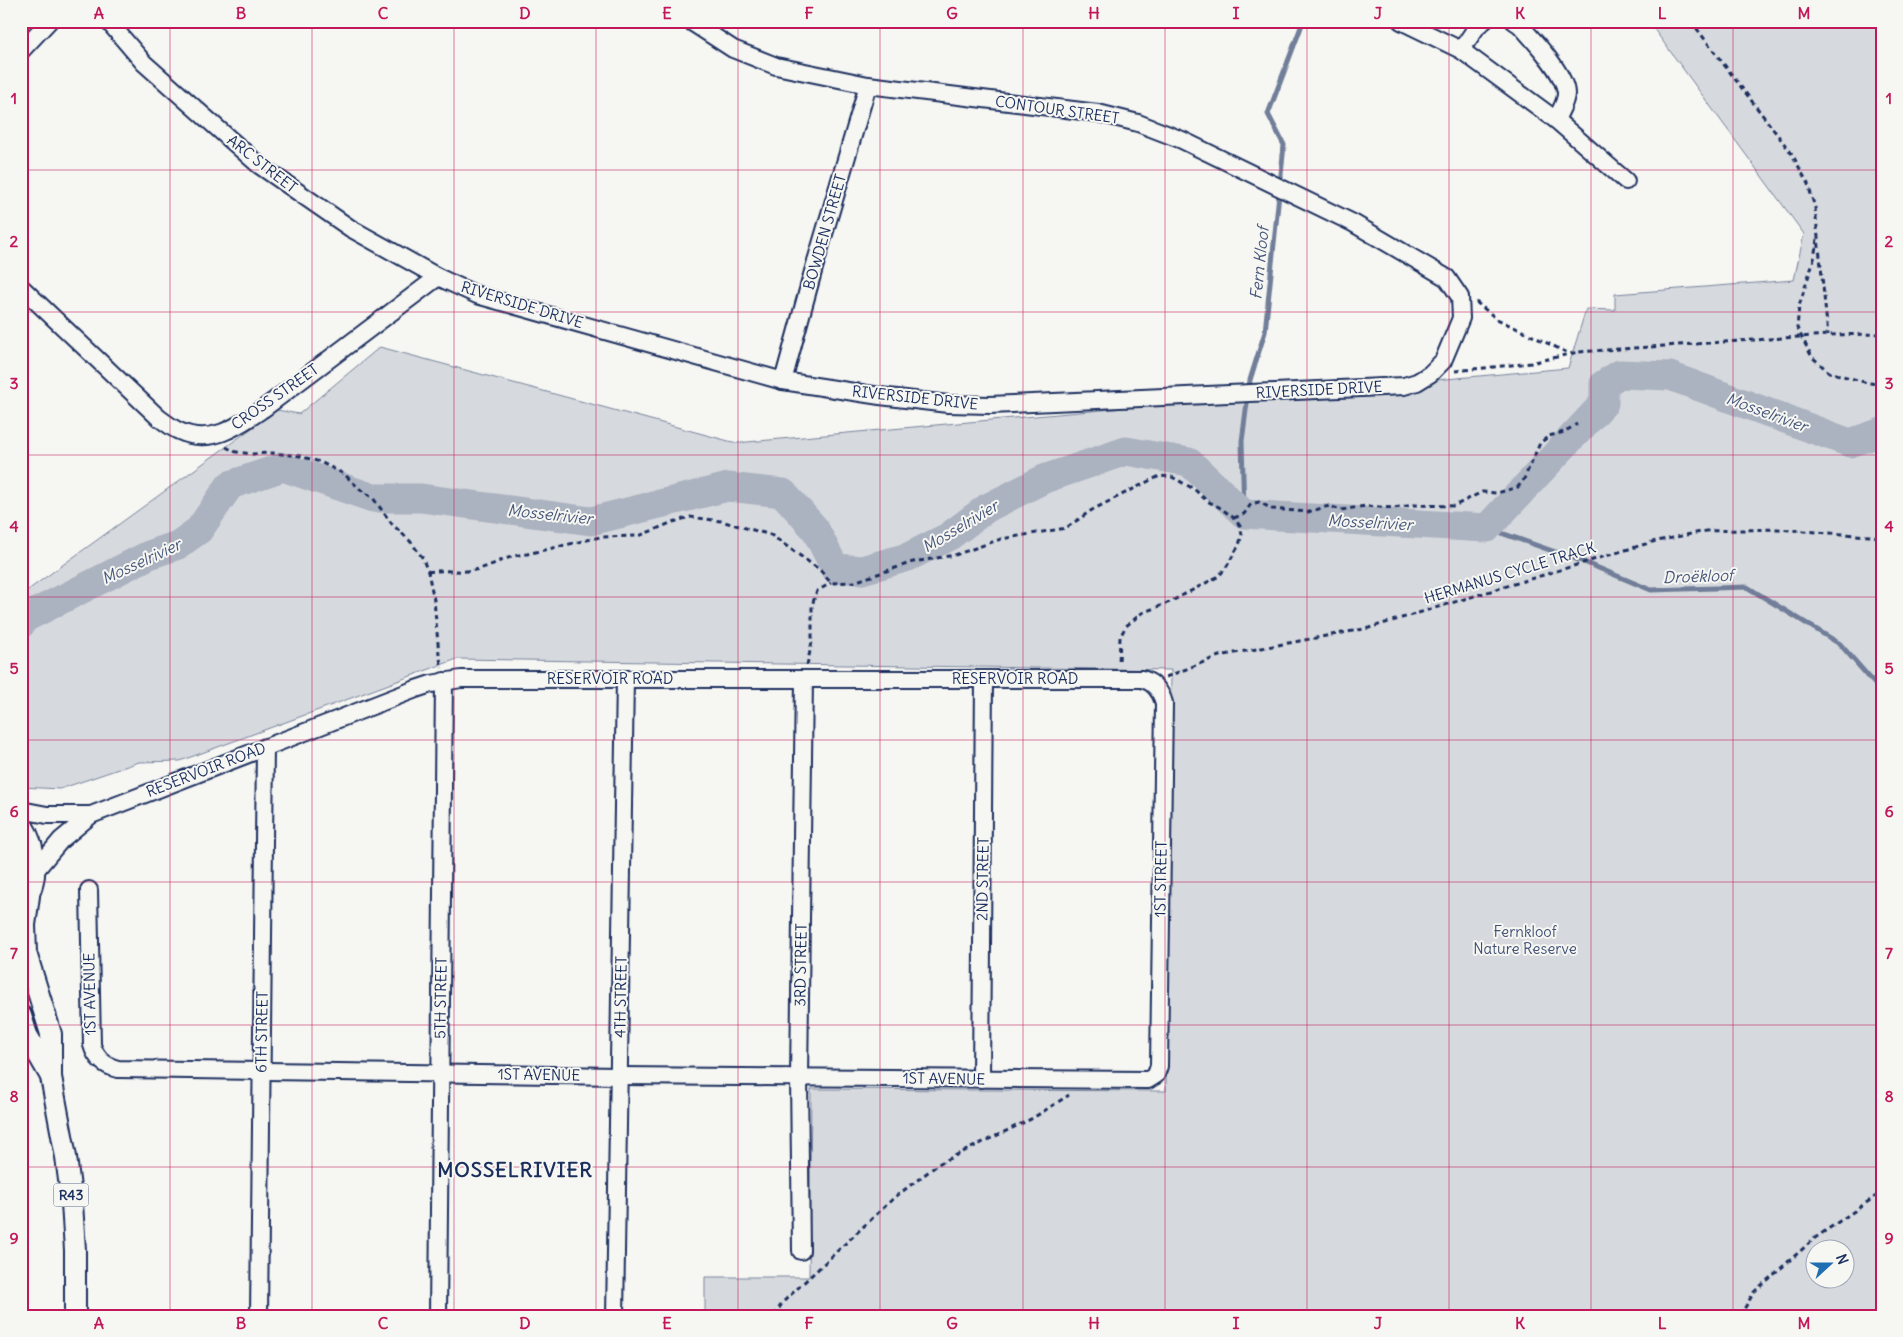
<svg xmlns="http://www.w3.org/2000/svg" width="1903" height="1337" font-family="Delius,sans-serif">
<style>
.green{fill:#d6d9dd;stroke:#78849e;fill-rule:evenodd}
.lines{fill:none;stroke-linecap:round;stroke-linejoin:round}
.stream{stroke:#717e99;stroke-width:5}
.river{stroke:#abb2c0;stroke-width:29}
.minor-casing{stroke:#1b2f5e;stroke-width:20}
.major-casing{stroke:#1b2f5e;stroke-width:24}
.path{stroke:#1b2f5e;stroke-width:3;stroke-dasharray:5 4;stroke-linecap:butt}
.minor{stroke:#f6f6f2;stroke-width:16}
.major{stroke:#f6f6f2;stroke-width:20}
.grid{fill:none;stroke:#c2185b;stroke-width:1;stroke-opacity:0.55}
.labels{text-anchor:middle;stroke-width:4;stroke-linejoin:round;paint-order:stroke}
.shield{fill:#f6f6f2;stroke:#5d6b8a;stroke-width:1}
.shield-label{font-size:14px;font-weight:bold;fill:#1b2f5e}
.street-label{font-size:15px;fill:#1b2f5e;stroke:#f6f6f2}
.park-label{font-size:15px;fill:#405177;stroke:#f6f6f2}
.water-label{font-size:16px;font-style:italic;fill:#46567b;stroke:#f6f6f2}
.district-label{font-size:20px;font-weight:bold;letter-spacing:1px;fill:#1b2f5e;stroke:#f6f6f2}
.neatline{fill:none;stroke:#c2185b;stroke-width:2}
.grid-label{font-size:16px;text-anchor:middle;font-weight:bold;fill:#c2185b}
</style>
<rect width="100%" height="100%" fill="#f6f6f2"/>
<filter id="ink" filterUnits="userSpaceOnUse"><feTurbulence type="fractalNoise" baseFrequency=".02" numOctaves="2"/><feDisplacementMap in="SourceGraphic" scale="10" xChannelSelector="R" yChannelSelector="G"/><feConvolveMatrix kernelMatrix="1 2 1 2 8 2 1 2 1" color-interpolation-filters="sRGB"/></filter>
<g filter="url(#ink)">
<path class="green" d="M1648 21H1882V1316H705V1277H809L811 1089 1166 1091 1171 670 457 659 180 761 139 762 60 789 21 787V595L277 410 299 414 380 347 736 443 1568 368 1586 309 1615 310V294L1794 280 1804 234ZM1816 1250H1846V1280H1816Z"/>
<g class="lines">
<g class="stream">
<path d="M1244 514 1242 441 1250 380 1265 332 1284 145 1268 114 1301 27 1302 21"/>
<path d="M1487 528 1584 562 1651 590 1747 587 1840 644 1882 692"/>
</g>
<path class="river" d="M21 624 23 619 149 555 178 545 199 530 230 485 283 467 373 498H421L591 521 728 487 783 493 815 529 835 568 862 570 908 557 948 537 987 508 1044 479 1126 451 1189 462 1244 514 1487 528 1604 403V384L1620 374 1670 376 1850 443 1882 432"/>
<defs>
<g id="minor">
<path d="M108 21 144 63 259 165 350 228 438 277 477 295 783 381 880 396 948 404 990 405 1404 386 1417 382 1430 374 1443 361 1461 318 1460 297 1447 278 1353 223 1182 140 1138 123 1098 113 868 85 776 66 733 49 690 21"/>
<path d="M1401 21 1461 50 1556 120 1626 181"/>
<path d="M1514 21 1520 25C1533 40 1566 74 1566 94 1566 102 1559 113 1556 120"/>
<path d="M1461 50 1478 25 1484 21"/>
<path d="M21 51 49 21"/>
<path d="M21 287 159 418C165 422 172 428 179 431 211 446 238 426 263 409L438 277"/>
<path d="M783 381 814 268 868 85"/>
<path d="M21 810 47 815H91"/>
<path d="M35 871 61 840 91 815 416 689 431 684 461 679H1142C1154 682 1161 692 1164 703L1159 1066 1156 1075 1148 1080 619 1076 118 1069C105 1066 96 1059 92 1045L89 890"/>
<path d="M981 1079 984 679"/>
<path d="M801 1251 799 1078 804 679"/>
<path d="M259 1316 265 747"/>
<path d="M438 1316 444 681"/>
<path d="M615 1316 625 679"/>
</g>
<g id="major">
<path d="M21 823C39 851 39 880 22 908"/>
<path d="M29 896 25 925 26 953 51 1034V1077L66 1157 72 1203 75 1250V1316"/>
<path d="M21 1016 27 1035 50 1075"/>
</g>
</defs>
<use href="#minor" class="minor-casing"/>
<use href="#major" class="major-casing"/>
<g class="path">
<path d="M1691 21 1792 154 1808 184 1815 208 1828 335"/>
<path d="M1881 21 1882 22"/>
<path d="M1817 239 1814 259 1799 306 1797 328 1812 357 1829 372 1868 383 1882 384"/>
<path d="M1476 302 1497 319 1568 353"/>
<path d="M1455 371 1531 363 1578 352 1620 349 1828 335 1882 334"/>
<path d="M226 447 236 452 252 454 273 453 300 456 320 462 344 474 361 490 373 498 392 524 410 541 422 557 428 572 434 600 439 654 442 668"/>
<path d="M1234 518 1244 514 1251 504 1259 502 1272 509 1308 512 1329 506 1341 510 1365 506 1394 508 1413 505 1454 506 1482 492 1497 493 1518 487 1524 479 1540 443 1549 436 1564 432 1577 424"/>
<path d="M428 572C444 569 459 573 475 570 493 566 508 555 527 554L600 537 639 536 673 522 690 517 721 521 771 535 820 570 831 583 854 582 913 562 955 555 1001 539 1066 528 1092 510 1149 481 1160 476 1172 477 1194 489 1207 501 1219 507 1234 518 1240 526 1242 535 1239 545 1227 566 1219 576 1170 602 1142 613 1126 626 1120 637 1119 664"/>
<path d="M807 665 812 642V605L817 591 831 583"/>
<path d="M1166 677 1219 656 1369 628 1652 542 1706 531 1778 529 1882 537"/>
<path d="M774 1316 783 1302 895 1197 940 1163 1033 1118 1069 1095"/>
<path d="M1740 1316 1754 1292 1815 1238 1882 1192"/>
</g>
<use href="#minor" class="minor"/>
<use href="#major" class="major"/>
</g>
</g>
<path class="grid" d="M170 21V1316M312 21V1316M454 21V1316M596 21V1316M738 21V1316M880 21V1316M1023 21V1316M1165 21V1316M1307 21V1316M1449 21V1316M1591 21V1316M1733 21V1316M21 170H1882M21 312H1882M21 455H1882M21 597H1882M21 740H1882M21 882H1882M21 1025H1882M21 1167H1882"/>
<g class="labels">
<rect class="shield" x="53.5" y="1183.5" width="35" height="23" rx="4"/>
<g class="shield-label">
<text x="71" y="1200">R43</text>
</g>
<g class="street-label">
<text transform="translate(1057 110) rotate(8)" y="5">CONTOUR STREET</text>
<text transform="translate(262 164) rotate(38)" y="5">ARC STREET</text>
<text transform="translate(825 232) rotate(-74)" y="5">BOWDEN STREET</text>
<text transform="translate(522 305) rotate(17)" y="5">RIVERSIDE DRIVE</text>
<text transform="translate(1319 390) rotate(-3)" y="5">RIVERSIDE DRIVE</text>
<text transform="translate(275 397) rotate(-35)" y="5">CROSS STREET</text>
<text transform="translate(915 398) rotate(6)" y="5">RIVERSIDE DRIVE</text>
<text transform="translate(1510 573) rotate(-17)" y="5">HERMANUS CYCLE TRACK</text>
<text x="610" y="684">RESERVOIR ROAD</text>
<text x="1015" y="684">RESERVOIR ROAD</text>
<text transform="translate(206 770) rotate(-21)" y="5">RESERVOIR ROAD</text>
<text transform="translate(983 879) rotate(-89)" y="5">2ND STREET</text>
<text transform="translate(1161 879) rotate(-89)" y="5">1ST STREET</text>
<text transform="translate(801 965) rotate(-89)" y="5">3RD STREET</text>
<text transform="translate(90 994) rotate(-91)" y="5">1ST AVENUE</text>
<text transform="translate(621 997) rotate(-89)" y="5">4TH STREET</text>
<text transform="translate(441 998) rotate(-89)" y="5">5TH STREET</text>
<text transform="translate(262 1032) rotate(-89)" y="5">6TH STREET</text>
<text transform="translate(539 1075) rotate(1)" y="5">1ST AVENUE</text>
<text transform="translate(944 1079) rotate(1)" y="5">1ST AVENUE</text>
</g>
<g class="park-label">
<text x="1525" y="937">Fernkloof<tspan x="1525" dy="17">Nature Reserve</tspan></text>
</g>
<g class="water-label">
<text transform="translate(1259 263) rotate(-84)" y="6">Fern Kloof</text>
<text transform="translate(1767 412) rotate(20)" y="6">Mosselrivier</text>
<text transform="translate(550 514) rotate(6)" y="6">Mosselrivier</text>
<text transform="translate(1370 522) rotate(3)" y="6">Mosselrivier</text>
<text transform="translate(960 526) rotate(-31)" y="6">Mosselrivier</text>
<text transform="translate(141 561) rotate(-25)" y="6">Mosselrivier</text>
<text transform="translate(1698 576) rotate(-2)" y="6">Droëkloof</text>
</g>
<g class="district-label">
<text x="515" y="1177">MOSSELRIVIER</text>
</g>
</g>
<rect width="1903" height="1337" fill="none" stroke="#f6f6f2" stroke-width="55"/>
<g transform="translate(1830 1264) rotate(69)"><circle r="24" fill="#f6f6f2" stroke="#9ea6b7"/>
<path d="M0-4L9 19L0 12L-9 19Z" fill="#1f6fb2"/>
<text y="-8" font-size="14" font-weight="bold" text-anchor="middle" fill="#1b2f5e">N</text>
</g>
<rect x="28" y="28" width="1848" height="1282" class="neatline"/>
<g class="grid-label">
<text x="99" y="19">A</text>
<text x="241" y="19">B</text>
<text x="383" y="19">C</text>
<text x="525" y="19">D</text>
<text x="667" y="19">E</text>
<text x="809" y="19">F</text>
<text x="952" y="19">G</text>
<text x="1094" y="19">H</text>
<text x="1236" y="19">I</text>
<text x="1378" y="19">J</text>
<text x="1520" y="19">K</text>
<text x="1662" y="19">L</text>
<text x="1804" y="19">M</text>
<text x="14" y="104">1</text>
<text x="1889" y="104">1</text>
<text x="14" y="247">2</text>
<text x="1889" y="247">2</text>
<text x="14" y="389">3</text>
<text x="1889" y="389">3</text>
<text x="14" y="532">4</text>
<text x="1889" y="532">4</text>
<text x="14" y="674">5</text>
<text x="1889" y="674">5</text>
<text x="14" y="817">6</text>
<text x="1889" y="817">6</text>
<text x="14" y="959">7</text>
<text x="1889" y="959">7</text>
<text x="14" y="1102">8</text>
<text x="1889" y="1102">8</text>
<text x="14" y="1244">9</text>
<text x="1889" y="1244">9</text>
<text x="99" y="1329">A</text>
<text x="241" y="1329">B</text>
<text x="383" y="1329">C</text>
<text x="525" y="1329">D</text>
<text x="667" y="1329">E</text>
<text x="809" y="1329">F</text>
<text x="952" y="1329">G</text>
<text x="1094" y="1329">H</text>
<text x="1236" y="1329">I</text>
<text x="1378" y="1329">J</text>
<text x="1520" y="1329">K</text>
<text x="1662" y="1329">L</text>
<text x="1804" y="1329">M</text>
</g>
</svg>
